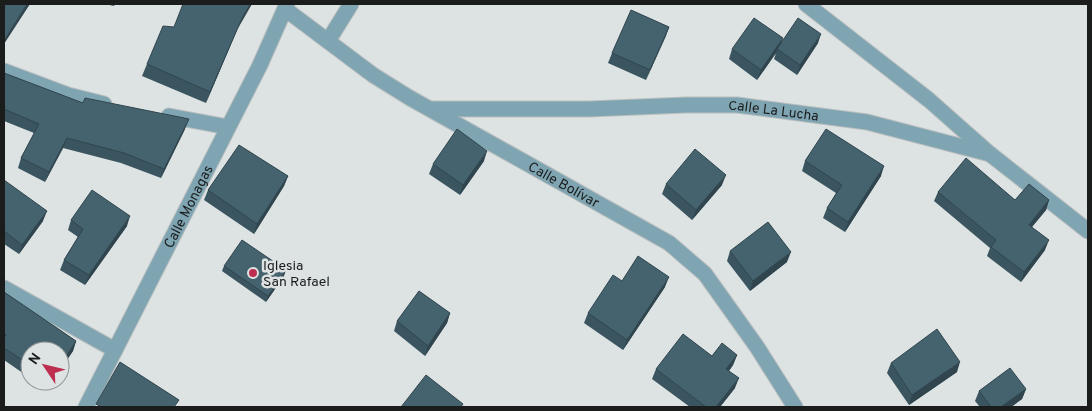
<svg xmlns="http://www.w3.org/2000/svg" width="1092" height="411" font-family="Overpass,sans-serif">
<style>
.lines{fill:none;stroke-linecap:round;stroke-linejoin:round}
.minor-casing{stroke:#babfbf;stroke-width:17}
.minor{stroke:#7fa4b2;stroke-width:15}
.wall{fill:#3a555f}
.shaded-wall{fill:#30454d}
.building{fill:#44636e;stroke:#30454d}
.poi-dot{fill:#be2e50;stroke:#dde2e3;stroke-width:2}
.labels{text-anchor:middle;stroke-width:5;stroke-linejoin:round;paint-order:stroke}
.street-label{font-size:14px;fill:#1b1d1d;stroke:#dde2e3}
.poi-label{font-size:14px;fill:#1b1d1d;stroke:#dde2e3;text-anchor:start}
</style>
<rect width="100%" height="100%" fill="#dde2e3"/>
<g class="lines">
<defs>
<g id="minor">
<path d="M806 4 929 100 990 154 1088 231"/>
<path id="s1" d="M285 9 373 75 410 98 669 243 705 274 757 347 795 407"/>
<path d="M328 41 351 4"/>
<path d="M4 71 68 95 104 104"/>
<path id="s2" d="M432 109H589L686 105H737L867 122 990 154"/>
<path d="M169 116 228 127"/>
<path d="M4 288 115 350"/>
<path id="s3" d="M86 407 260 65 287 4"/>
</g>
</defs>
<use href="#minor" class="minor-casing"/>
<use href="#minor" class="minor"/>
</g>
<g class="wall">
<path d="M105 4H115L114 6Z"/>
<path d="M669 27 646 80 608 63 612 53Z"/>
<path d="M237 30 206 103 142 76 147 64Z"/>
<path d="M781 43H818L797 75 774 59 776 53 757 80 729 59 732 49Z"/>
<path d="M4 73 83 103 185 129 161 178 121 163 63 148 45 182 18 168 21 158 34 133 4 121Z"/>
<path d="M484 161 460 195 429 174 433 164Z"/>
<path d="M805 161 881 176 845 232 823 218 827 208 836 193 802 171Z"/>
<path d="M288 176 284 186 254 234 204 200 208 190Z"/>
<path d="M4 180 43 221 19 254 4 244Z"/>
<path d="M666 184 722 185 692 220 662 194Z"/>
<path d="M938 192 1015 200H1049L1046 210 1032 227 1045 250 1021 282 987 256 990 248 934 201Z"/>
<path d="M71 220 127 226 85 285 60 270 64 260 78 237 68 230Z"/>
<path d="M730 251 787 262 750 291 727 261Z"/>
<path d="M224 266 284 276 266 302 222 271Z"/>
<path d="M622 281 665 287 623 350 584 323 588 313Z"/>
<path d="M4 292 76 341 73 351 60 370V351H30V378L4 360Z"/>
<path d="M450 313 447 323 425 356 394 331 397 321Z"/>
<path d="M737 355 733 365 729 371 735 388 720 407H690L652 379 656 369 712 356Z"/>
<path d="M891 363 957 372 909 405 887 373Z"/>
<path d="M35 381H53L47 389Z"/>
<path d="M1026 389 1022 399 1011 407H980L975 401 979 391Z"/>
</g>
<g class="shaded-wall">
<path d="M27 4H30L4 44 5 39Z"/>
<path d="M250 4H252L237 30 206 103 210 92 242 18Z"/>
<path d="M669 27 666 36 646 80 650 70Z"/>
<path d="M821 34 818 43 797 75 800 65Z"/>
<path d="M783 38 780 48 777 49 776 53 757 80 761 70Z"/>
<path d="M189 119 185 129 161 178 164 169Z"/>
<path d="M67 138 63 148 45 182 49 172Z"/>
<path d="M487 151 484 161 460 195 463 185Z"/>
<path d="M884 166 881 176 845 232 848 222Z"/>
<path d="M726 175 722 185 692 220 696 210Z"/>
<path d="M288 176 284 186 254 234 257 224Z"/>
<path d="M1049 200 1046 210 1025 235 1029 225Z"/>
<path d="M47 211 43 221 19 254 22 245Z"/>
<path d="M130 216 127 226 85 285 89 275Z"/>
<path d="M1049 240 1045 250 1021 282 1024 272Z"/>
<path d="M791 252 787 262 750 291 753 281Z"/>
<path d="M286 270 284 276 266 302 268 296Z"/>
<path d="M669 277 665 287 623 350 627 340Z"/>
<path d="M450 313 447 323 425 356 428 346Z"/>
<path d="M76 341 73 351 60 370V366Z"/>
<path d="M737 355 733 365 723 379 726 369Z"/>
<path d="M960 362 957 372 909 405 912 395Z"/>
<path d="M739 378 735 388 720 407H716Z"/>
<path d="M50 381H53L47 389Z"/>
<path d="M1026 389 1022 399 1011 407H1001Z"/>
</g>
<g class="building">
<path d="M4 4H27L5 39 4 38Z"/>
<path d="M183 4H250L242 18 210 92 147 64 163 26 174 27Z"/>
<path d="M631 10 669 27 650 70 612 53Z"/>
<path d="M754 18 783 38 761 70 732 49Z"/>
<path d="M798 18 821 34 800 65 777 49Z"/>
<path d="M4 73 83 103 85 98 189 119 164 169 124 153 67 138 49 172 21 158 39 124 4 109Z"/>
<path d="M457 129 487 151 463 185 433 164Z"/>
<path d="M826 129 884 166 848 222 827 208 842 185 805 161Z"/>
<path d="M239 145 288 176 257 224 208 190Z"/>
<path d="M695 149 726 175 696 210 666 184Z"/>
<path d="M966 158 1015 200 1029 184 1049 200 1029 225 1049 240 1024 272 991 247 996 240 938 192Z"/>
<path d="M4 180 47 211 22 245 4 231Z"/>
<path d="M92 190 130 216 89 275 64 260 83 229 71 220Z"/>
<path d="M768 222 791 252 753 281 730 251Z"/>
<path d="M242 240 286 270 268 296 224 266Z"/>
<path d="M638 256 669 277 627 340 588 313 613 275 622 281Z"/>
<path d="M419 291 450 313 428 346 397 321Z"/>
<path d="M4 292 76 341 60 366V351H30V365L4 348V338L6 335 4 333Z"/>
<path d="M937 329 960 362 912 395 891 363Z"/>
<path d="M683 334 712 356 722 343 737 355 726 369 739 378 716 407H706L656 369Z"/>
<path d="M120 362 179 400 174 407H101L96 404Z"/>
<path d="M1010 368 1026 389 1001 407H991L979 391Z"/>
<path d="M426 375 463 404 461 407H401Z"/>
</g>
<circle class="poi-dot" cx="253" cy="273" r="5"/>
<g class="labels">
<g class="street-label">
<text dy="5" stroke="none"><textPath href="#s2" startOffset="342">Calle La Lucha</textPath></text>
<text dy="5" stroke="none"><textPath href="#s1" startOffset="330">Calle Bolívar</textPath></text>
<text dy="5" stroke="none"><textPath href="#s3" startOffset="225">Calle Monagas</textPath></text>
</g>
<g class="poi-label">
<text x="263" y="270">Iglesia<tspan x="263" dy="16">San Rafael</tspan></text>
</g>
</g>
<rect width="1092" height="411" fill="none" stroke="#1b1d1d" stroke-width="10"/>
<g transform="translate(45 366) rotate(305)"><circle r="24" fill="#dde2e3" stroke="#8f9394"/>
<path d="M0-4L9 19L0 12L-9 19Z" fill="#be2e50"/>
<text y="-8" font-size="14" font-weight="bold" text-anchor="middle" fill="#1b1d1d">N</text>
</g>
</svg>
